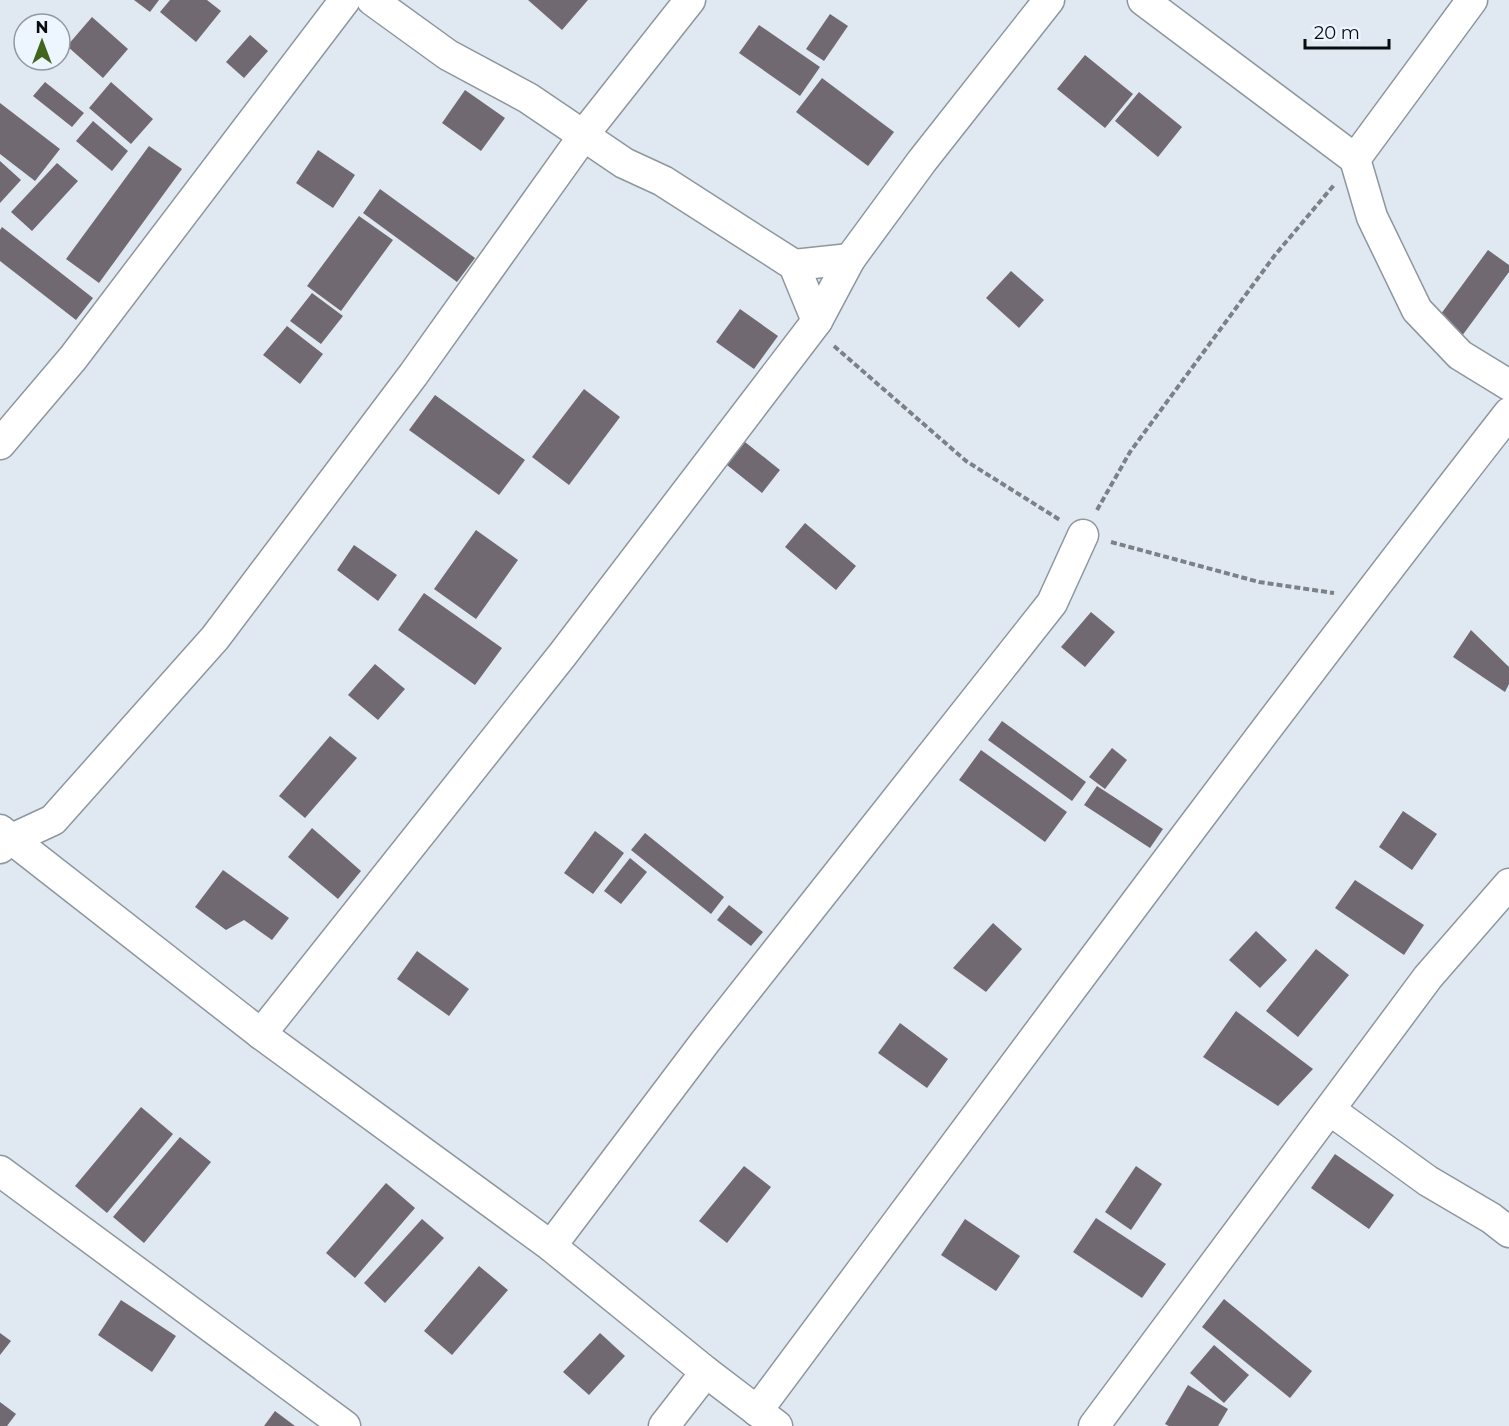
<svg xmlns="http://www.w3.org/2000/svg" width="1509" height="1426" font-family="Montserrat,sans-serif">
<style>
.building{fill:#716971}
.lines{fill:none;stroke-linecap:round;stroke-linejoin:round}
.street-casing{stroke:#8e969e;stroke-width:33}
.path{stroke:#7b8187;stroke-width:4;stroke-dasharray:6 3;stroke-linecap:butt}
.street{stroke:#fff;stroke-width:30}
</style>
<rect width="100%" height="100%" fill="#e0e9f2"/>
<g class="building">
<path d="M134 0H159L150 12Z"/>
<path d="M170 0H207L221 11 196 42 160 12Z"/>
<path d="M528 0H588L562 30Z"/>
<path d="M830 14 848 26 824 61 806 49Z"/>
<path d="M92 17 128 49 103 78 67 46Z"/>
<path d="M759 25 820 67 800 96 739 53Z"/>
<path d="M250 35 268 51 244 78 226 62Z"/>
<path d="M1085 55 1133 94 1105 128 1057 89Z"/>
<path d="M822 78 894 132 868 166 796 112Z"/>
<path d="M45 82 84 113 72 127 33 96Z"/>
<path d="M111 82 153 119 131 144 89 108Z"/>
<path d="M465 90 505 118 481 151 442 123Z"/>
<path d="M1139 92 1182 127 1158 157 1115 121Z"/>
<path d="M0 103 60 149 35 181 0 154Z"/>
<path d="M93 121 128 151 112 171 76 141Z"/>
<path d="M149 146 182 169 99 283 66 259Z"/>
<path d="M318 150 355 175 333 208 296 183Z"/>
<path d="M0 161 21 180 0 203Z"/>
<path d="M57 163 78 181 32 231 11 212Z"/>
<path d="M380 189 475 258 457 282 363 213Z"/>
<path d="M359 216 393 240 341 311 307 286Z"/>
<path d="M2 227 93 298 76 320 0 261V230Z"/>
<path d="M1488 250 1509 265V272L1459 340 1435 322Z"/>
<path d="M1011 271 1044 300 1019 328 986 298Z"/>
<path d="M312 293 343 316 321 344 290 321Z"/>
<path d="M740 309 778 336 754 369 716 342Z"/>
<path d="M287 326 323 354 300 384 263 355Z"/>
<path d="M584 389 620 417 569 485 532 457Z"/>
<path d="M435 395 525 460 499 495 409 430Z"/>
<path d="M745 442 780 470 762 493 727 465Z"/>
<path d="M805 523 856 566 836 590 785 547Z"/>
<path d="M476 530 518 560 476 619 434 589Z"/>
<path d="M354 545 397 575 378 601 337 570Z"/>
<path d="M424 593 502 648 475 685 398 630Z"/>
<path d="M1091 612 1115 632 1085 667 1061 647Z"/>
<path d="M1471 630 1509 667V684L1505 692 1453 657Z"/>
<path d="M375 664 405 689 378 720 348 695Z"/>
<path d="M1002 721 1086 782 1072 801 988 740Z"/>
<path d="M330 736 357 758 305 818 279 796Z"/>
<path d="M1112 748 1127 760 1105 789 1089 777Z"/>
<path d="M981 750 1067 812 1045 842 959 780Z"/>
<path d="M1097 786 1163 829 1150 848 1084 805Z"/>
<path d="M1403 811 1437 834 1412 870 1379 847Z"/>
<path d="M312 828 361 871 338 899 288 857Z"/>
<path d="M595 831 624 853 593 894 564 873Z"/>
<path d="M645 833 724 897 711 914 631 850Z"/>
<path d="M630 858 647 872 621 904 604 891Z"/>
<path d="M223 870 289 918 272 940 244 920 226 930 195 907Z"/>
<path d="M1355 880 1424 925 1404 955 1335 908Z"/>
<path d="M729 905 763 932 751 946 717 920Z"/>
<path d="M993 923 1022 949 986 992 953 968Z"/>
<path d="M1256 931 1287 960 1260 988 1229 960Z"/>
<path d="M1316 949 1349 975 1298 1037 1266 1011Z"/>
<path d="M417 951 469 989 449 1016 397 979Z"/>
<path d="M1236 1011 1313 1069 1278 1106 1203 1057Z"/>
<path d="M900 1023 948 1059 927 1088 878 1053Z"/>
<path d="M141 1107 173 1134 107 1213 75 1186Z"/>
<path d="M180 1137 211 1162 144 1243 113 1217Z"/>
<path d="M1335 1154 1394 1195 1369 1229 1311 1188Z"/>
<path d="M744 1166 771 1187 727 1243 699 1221Z"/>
<path d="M1136 1166 1162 1184 1131 1230 1105 1212Z"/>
<path d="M386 1183 415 1208 355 1278 326 1253Z"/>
<path d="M1096 1218 1166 1264 1142 1298 1073 1252Z"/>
<path d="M422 1219 444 1238 385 1303 364 1283Z"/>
<path d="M965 1219 1020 1256 996 1291 941 1255Z"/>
<path d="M479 1266 508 1290 452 1355 424 1331Z"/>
<path d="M1224 1299 1312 1371 1290 1398 1202 1327Z"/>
<path d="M121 1300 176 1336 152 1372 98 1335Z"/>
<path d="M0 1333 11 1341 0 1355Z"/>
<path d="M600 1333 625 1356 589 1395 563 1372Z"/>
<path d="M1214 1345 1249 1375 1224 1403 1190 1373Z"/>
<path d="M1188 1385 1228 1409 1218 1426H1169L1165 1424Z"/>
<path d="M0 1402 16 1414 7 1426H0Z"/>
<path d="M275 1411 295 1426H264Z"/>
</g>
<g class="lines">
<defs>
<g id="street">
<path d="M372 0 448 55 528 98 624 163 663 181 794 265 817 321"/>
<path d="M1143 0 1355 159 1372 217 1417 310 1460 355 1509 385"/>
<path d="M1355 159 1472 0"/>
<path d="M794 265 850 259"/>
<path d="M0 444 73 358 345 0"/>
<path d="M0 830 261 1034 551 1246 706 1372 777 1426"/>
<path d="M0 848 12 839 53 820 215 638 413 375 592 124 690 0"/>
<path d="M261 1034 563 654 817 321 850 259 922 161 1049 0"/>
<path d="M1330 1110 1428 1181 1491 1218 1509 1232"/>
<path d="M0 1171 345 1426"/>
<path d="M551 1246 705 1042 1052 603 1083 535"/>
<path d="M757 1411C1006 1077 1253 741 1509 413"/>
<path d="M664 1426 706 1372"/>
<path d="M1094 1426 1428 977 1509 884"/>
</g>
</defs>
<use href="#street" class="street-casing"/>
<g class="path">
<path d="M834 346 966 461 1060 520"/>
<path d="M1097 510 1130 452 1275 255 1334 185"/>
<path d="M1111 542 1259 582 1334 593"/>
</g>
<use href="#street" class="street"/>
</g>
<g transform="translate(42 42)"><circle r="28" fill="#edf6ff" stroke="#92989f" stroke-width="1.5"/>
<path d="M0-4.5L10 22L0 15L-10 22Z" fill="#41651d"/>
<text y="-9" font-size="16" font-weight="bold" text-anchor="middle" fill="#090c0f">N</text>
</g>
<path d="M1305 39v9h84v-9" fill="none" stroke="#090c0f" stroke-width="3"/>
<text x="1314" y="39" font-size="18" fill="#090c0f" stroke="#edf6ff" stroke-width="4.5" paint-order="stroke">20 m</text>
</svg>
